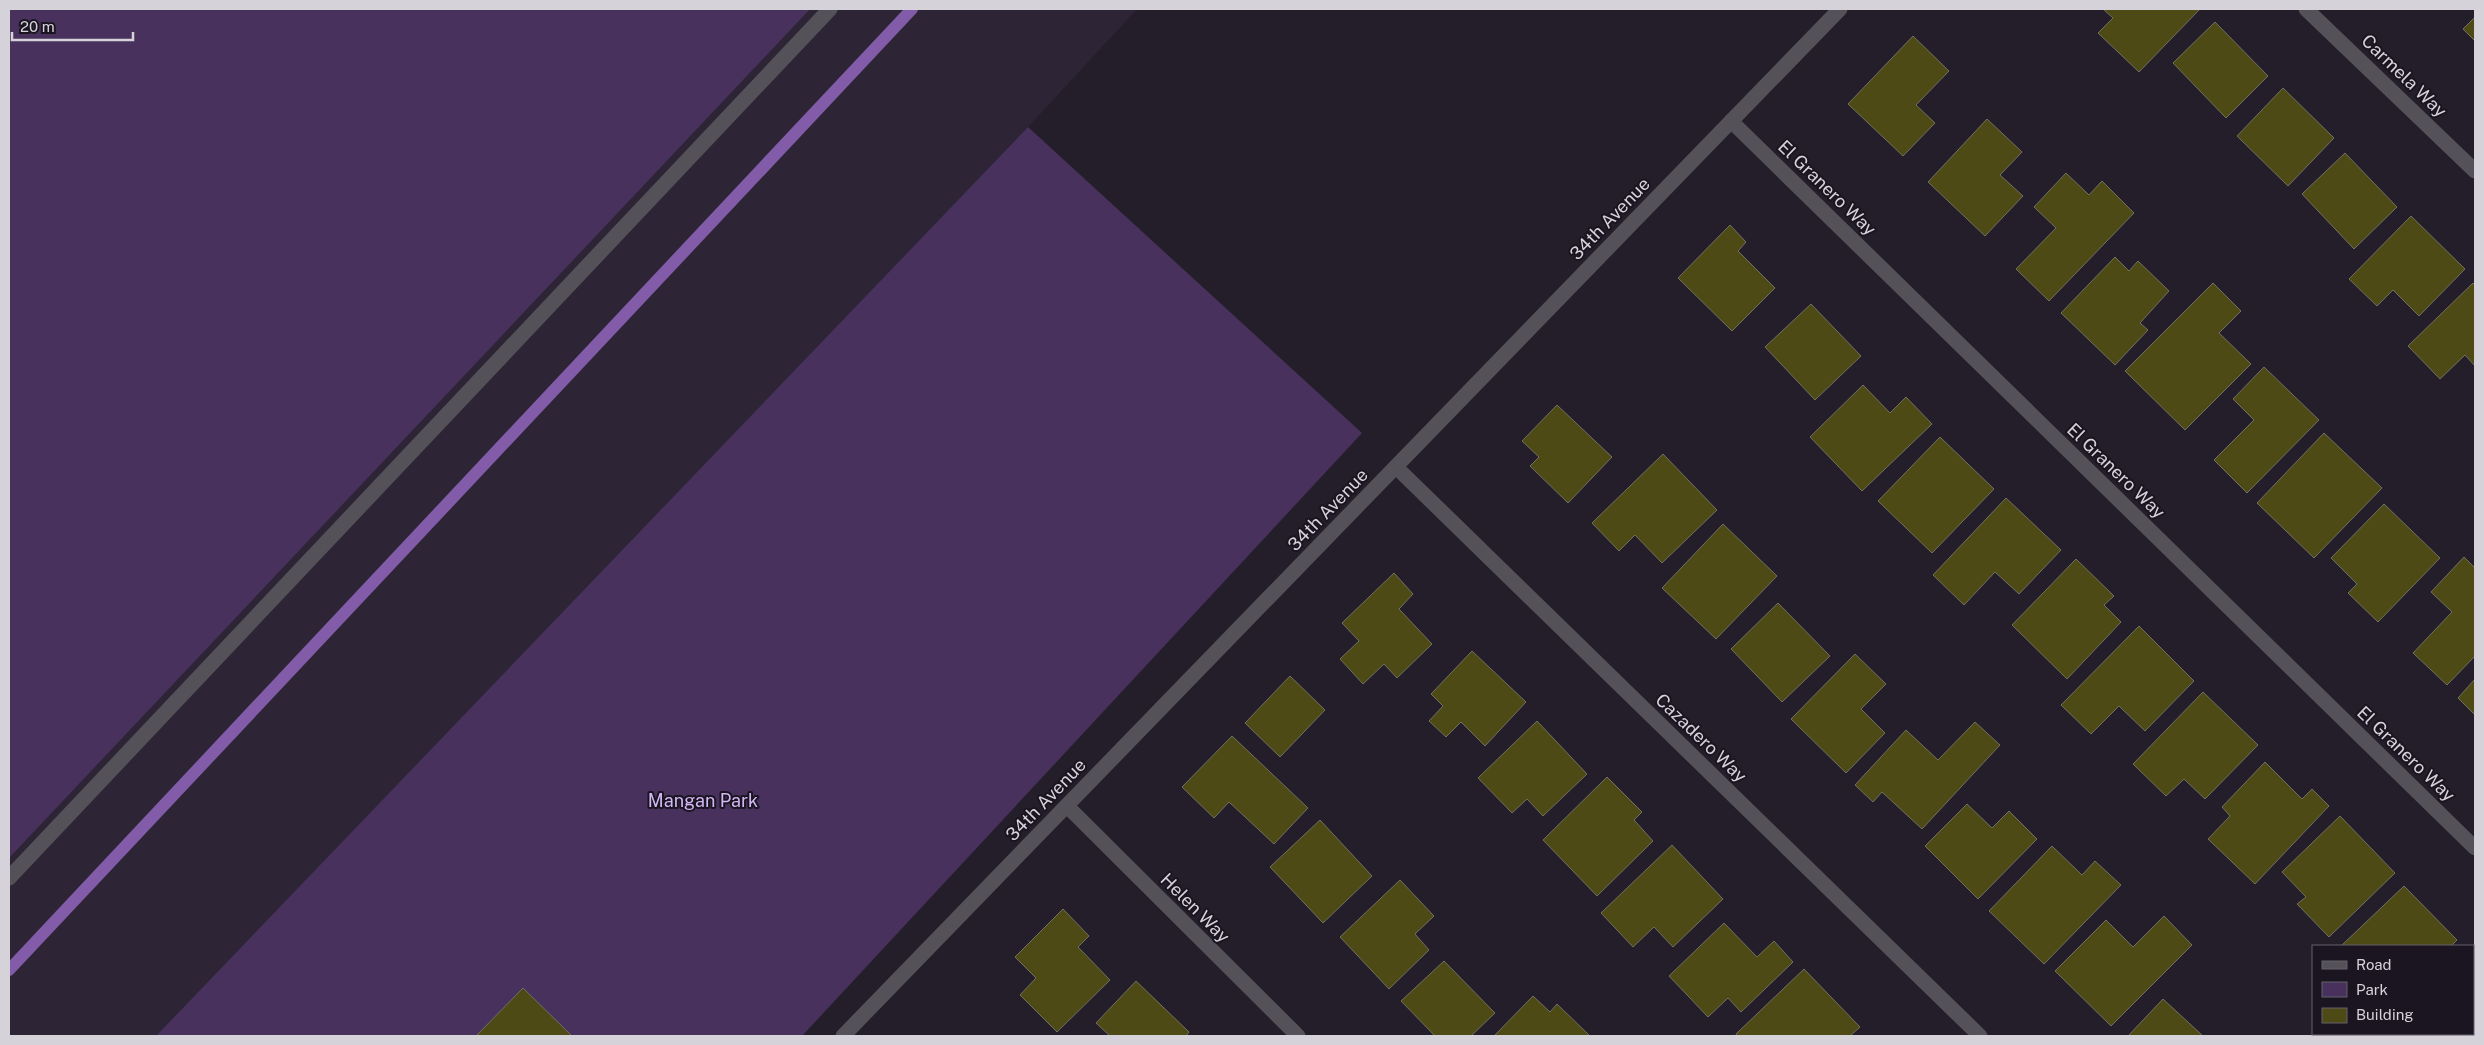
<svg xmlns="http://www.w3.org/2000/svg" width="2484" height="1045" font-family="'Public Sans',sans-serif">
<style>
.built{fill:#2d2536}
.green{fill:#48325d}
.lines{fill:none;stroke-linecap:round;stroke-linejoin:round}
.stream{stroke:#825ca8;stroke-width:12}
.building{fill:#4e4a15;stroke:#717061}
.lane{stroke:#545258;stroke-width:15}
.street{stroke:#545258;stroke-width:15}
.labels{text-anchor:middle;stroke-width:4;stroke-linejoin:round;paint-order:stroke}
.street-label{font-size:18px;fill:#d6d2da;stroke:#1a1520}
.park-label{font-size:18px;fill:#d3b6f4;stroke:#1a1520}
</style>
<rect width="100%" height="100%" fill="#241e2a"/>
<path class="built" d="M9 9H1137L1028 127 156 1036H9Z"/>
<g class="green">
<path d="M9 9H810L9 858Z"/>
<path d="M1028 127 1362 433 802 1036H156Z"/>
</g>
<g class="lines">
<path class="stream" d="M9 970 912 9"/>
</g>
<g class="building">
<path d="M2103 9H2200L2139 72 2098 33 2113 18Z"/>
<path d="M2475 17V41L2463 29Z"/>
<path d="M2215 22 2268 76 2226 118 2173 63Z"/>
<path d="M1913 36 1949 71 1916 105 1935 123 1903 156 1848 104Z"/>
<path d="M2283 88 2334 138 2288 186 2237 136Z"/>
<path d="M1987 119 2022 152 2000 175 2023 196 1985 236 1928 182Z"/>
<path d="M2345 153 2397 207 2354 249 2302 194Z"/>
<path d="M2066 173 2089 195 2102 181 2134 213 2049 301 2016 269 2056 228 2034 207Z"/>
<path d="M2411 216 2465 269 2419 316 2393 290 2377 306 2349 279Z"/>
<path d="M1730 225 1746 242 1738 251 1775 288 1732 331 1678 278Z"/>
<path d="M2115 257 2129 271 2138 261 2169 291 2140 323 2148 330 2115 365 2061 313Z"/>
<path d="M2213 283 2241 311 2219 333 2251 364 2185 430 2125 371Z"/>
<path d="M2473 283 2475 286V366L2465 355 2440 379 2408 346Z"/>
<path d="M1811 304 1861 356 1815 400 1765 347Z"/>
<path d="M2264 367 2319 420 2247 493 2214 460 2254 420 2233 399Z"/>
<path d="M1863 385 1890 413 1906 397 1932 424 1862 491 1810 437Z"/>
<path d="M1557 405 1612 457 1568 503 1530 466 1539 457 1522 441Z"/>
<path d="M2324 433 2382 488 2314 558 2257 503Z"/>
<path d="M1940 437 1994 489 1932 553 1878 501Z"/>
<path d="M1663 454 1717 510 1662 563 1635 535 1619 551 1592 523Z"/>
<path d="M2006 498 2061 550 2019 594 1995 572 1964 605 1933 575Z"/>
<path d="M2384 504 2440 558 2378 622 2348 593 2357 584 2331 558Z"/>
<path d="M1723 524 1777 576 1716 639 1662 588Z"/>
<path d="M2464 557 2475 568V656L2447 685 2413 653 2452 612 2431 592Z"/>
<path d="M2076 559 2114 596 2104 605 2121 622 2067 679 2012 625Z"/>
<path d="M1394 573 1413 594 1399 609 1432 644 1397 678 1384 664 1363 684 1340 659 1359 641 1342 623Z"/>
<path d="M1778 603 1830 656 1782 702 1731 649Z"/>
<path d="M2139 626 2194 681 2145 731 2119 706 2091 734 2061 705Z"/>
<path d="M1472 651 1526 702 1485 746 1461 722 1446 737 1429 721 1443 706 1431 694Z"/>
<path d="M1855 654 1886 684 1861 709 1885 733 1846 773 1791 719Z"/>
<path d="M1290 676 1325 710 1280 757 1245 723Z"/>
<path d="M2475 679V715L2458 698Z"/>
<path d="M2203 692 2258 745 2205 799 2184 779 2166 796 2133 764Z"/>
<path d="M1537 721 1587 774 1543 816 1527 799 1512 813 1478 778Z"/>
<path d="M1975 722 2000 745 1922 829 1882 792 1873 802 1855 785 1906 730 1938 760Z"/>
<path d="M1232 736 1308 808 1274 844 1229 802 1214 818 1182 787Z"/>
<path d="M2265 762 2302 799 2312 789 2329 806 2255 884 2208 839 2230 816 2222 807Z"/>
<path d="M1607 777 1642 812 1634 820 1653 841 1597 896 1543 840Z"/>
<path d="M1967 804 1992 828 2009 811 2037 839 1978 899 1925 846Z"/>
<path d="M2340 816 2395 873 2329 937 2297 904 2306 897 2282 872Z"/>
<path d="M1320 820 1372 876 1323 923 1270 867Z"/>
<path d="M1672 845 1723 899 1673 947 1654 927 1633 947 1601 913Z"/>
<path d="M2052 846 2082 875 2095 861 2121 885 2044 964 1989 911Z"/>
<path d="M1400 880 1434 916 1415 934 1429 950 1389 989 1340 937Z"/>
<path d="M2404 886 2457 940 2451 946H2341Z"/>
<path d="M1063 909 1089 936 1078 947 1110 980 1057 1032 1020 995 1036 978 1015 957Z"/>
<path d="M2164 916 2192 945 2111 1026 2055 971 2106 920 2133 947Z"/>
<path d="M1724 923 1757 957 1774 941 1793 962 1741 1012 1728 998 1708 1017 1669 976Z"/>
<path d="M1444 961 1495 1013 1471 1036H1435L1401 1001Z"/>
<path d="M1804 969 1860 1027 1850 1036H1737L1736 1034Z"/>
<path d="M2473 977 2475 979V1036H2459L2456 1034H2473Z"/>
<path d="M1136 981 1189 1032 1186 1036H1110L1096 1023Z"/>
<path d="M523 988 572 1036H476Z"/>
<path d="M1533 996 1550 1012 1557 1004 1590 1036H1494Z"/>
<path d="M2163 999 2203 1036H2128Z"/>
</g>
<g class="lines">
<path class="lane" d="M9 878 830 9"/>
<g class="street">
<path d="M2306 9 2475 171"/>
<path d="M1731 121 2475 848"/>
<path d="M1396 467 1980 1036"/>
<path d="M1067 806 1298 1036"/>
<path d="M843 1036 1840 9"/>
</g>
</g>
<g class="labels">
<g class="street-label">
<text transform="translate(2404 76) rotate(44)" y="6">Carmela Way</text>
<text transform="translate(1827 188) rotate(44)" y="6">El Granero Way</text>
<text transform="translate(1610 219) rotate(-46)" y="6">34th Avenue</text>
<text transform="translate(2116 471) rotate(44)" y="6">El Granero Way</text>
<text transform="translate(1328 510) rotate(-46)" y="6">34th Avenue</text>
<text transform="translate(1701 738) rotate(44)" y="6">Cazadero Way</text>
<text transform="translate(2406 754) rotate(44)" y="6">El Granero Way</text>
<text transform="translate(1046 800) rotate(-46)" y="6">34th Avenue</text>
<text transform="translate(1195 908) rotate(45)" y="6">Helen Way</text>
</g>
<g class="park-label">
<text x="703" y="807">Mangan Park</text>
</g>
</g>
<rect width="2484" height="1045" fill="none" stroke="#d6d2da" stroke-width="20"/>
<rect x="2312" y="945" width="162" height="90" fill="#1a1520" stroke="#65616a"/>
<rect x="2322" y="961" width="25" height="8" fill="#545258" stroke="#65616a"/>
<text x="2356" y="970" font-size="15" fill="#d6d2da">Road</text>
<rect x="2322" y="982" width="25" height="15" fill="#48325d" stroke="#65616a"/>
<text x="2356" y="995" font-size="15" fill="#d6d2da">Park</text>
<rect x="2322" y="1008" width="25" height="15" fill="#4e4a15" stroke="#65616a"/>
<text x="2356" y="1020" font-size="15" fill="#d6d2da">Building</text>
<path d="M12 32v8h121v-8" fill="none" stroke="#d6d2da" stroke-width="2.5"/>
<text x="20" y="32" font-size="15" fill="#d6d2da" stroke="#1a1520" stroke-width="4" paint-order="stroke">20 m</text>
</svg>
